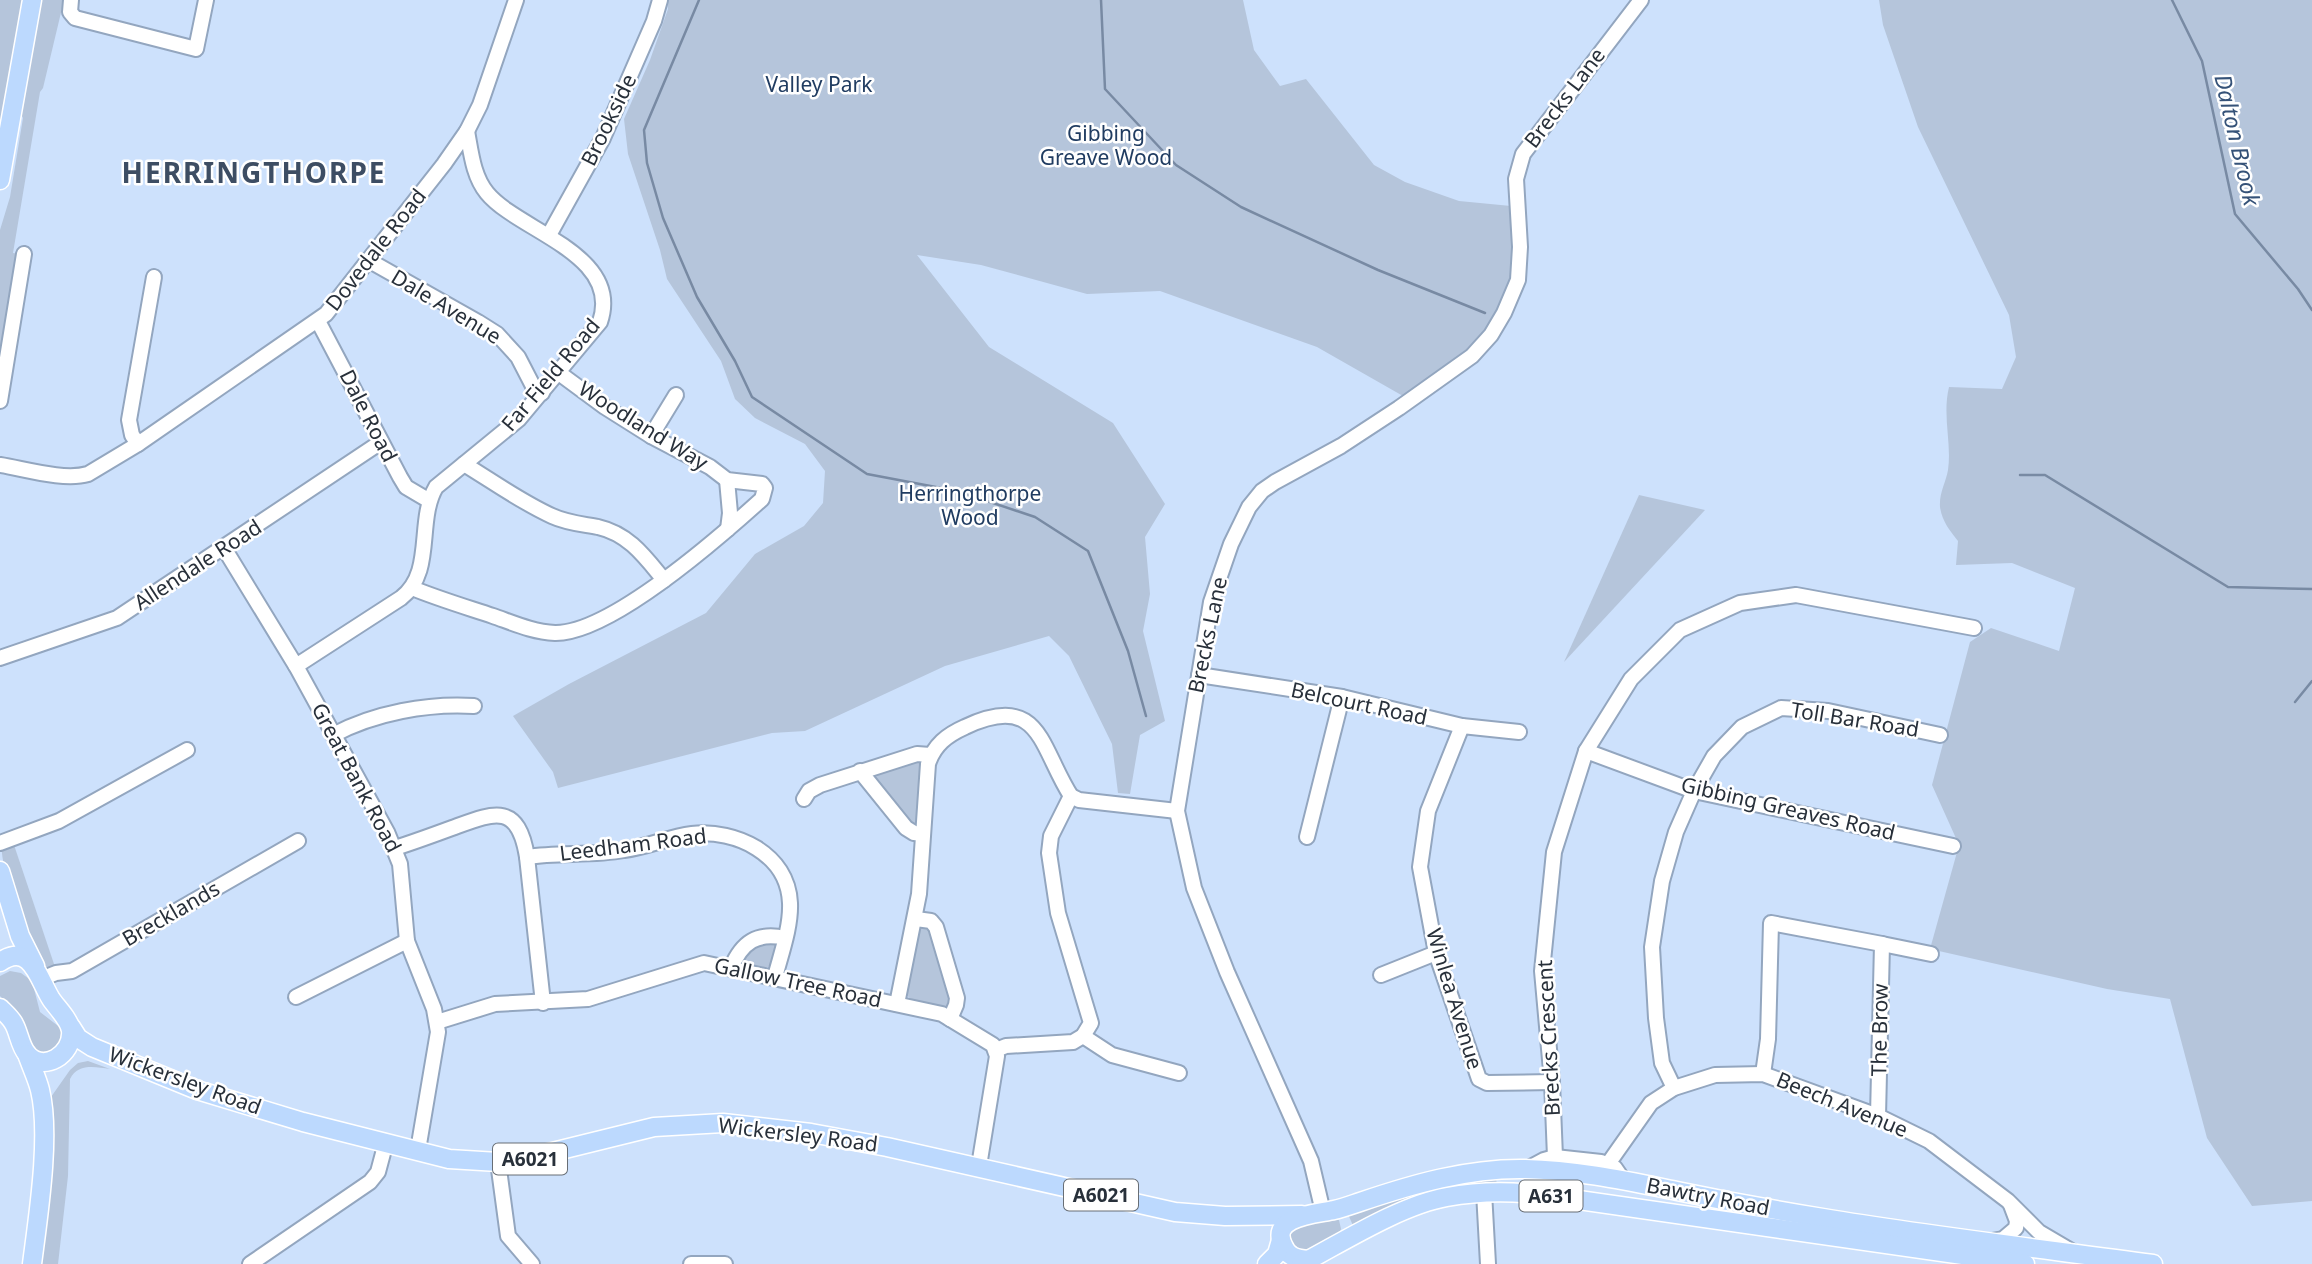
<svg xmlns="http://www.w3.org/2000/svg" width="2312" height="1264" font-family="'Noto Sans',sans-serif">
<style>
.green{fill:#b5c5db}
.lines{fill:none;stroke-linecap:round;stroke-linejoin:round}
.stream{stroke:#788aa3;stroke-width:2.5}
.minor-casing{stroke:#93a6bf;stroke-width:18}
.major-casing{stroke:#fff;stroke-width:21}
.minor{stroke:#fff;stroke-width:14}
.major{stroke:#bcd9fe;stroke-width:18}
.labels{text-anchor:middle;stroke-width:5;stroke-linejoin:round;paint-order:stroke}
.shield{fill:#fff;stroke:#686e75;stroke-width:2}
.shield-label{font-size:19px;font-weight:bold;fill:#28303a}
.park-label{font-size:21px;fill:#203c61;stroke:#fff}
.street-label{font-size:21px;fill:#28303a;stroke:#fff}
.water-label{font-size:23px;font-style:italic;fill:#355278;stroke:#fff}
.district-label{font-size:28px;font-weight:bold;letter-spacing:2px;fill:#3d4d63;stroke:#fff}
</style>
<rect width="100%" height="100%" fill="#cde1fc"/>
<g class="green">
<path d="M0 0H26L0 135Z"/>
<path d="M40 0H64L43 88 40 92 13 253 20 254 0 376V230L10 197 23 118 18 108Z"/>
<path d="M667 0H1243L1254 50 1280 86 1306 79 1374 165 1405 182 1459 201 1511 206C1513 219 1515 232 1515 244 1513 286 1495 331 1461 358 1443 372 1421 381 1403 396L1317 347 1160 291 1087 294 981 265 917 255 989 347 1113 423 1165 504 1145 537 1150 594 1143 631 1165 721 1140 735 1130 794 1118 793 1112 744 1069 656 1049 636 945 666 805 731 772 733 558 788 553 772 513 716 569 684 706 613 755 554 804 526 823 503 825 471 805 444 755 418 735 399 721 361 667 279 660 250 628 154 624 119 650 60 668 9Z"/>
<path d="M1879 0H2312V1201L2252 1206 2207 1138 2170 999 2107 989 1930 949 1959 845 1932 785 1970 642 1991 628 2059 651 2075 588 2012 563 1956 565 1958 541C1950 531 1942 521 1940 507 1939 493 1946 482 1948 470 1952 443 1942 416 1949 387L2002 389 2016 357 2009 315 1918 127 1883 25Z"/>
<path d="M1639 495 1705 510 1564 662Z"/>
<path d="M918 760 923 764 918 827 914 828 871 780V772Z"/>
<path d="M13 842 56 970 44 966C33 945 0 869 2 849Z"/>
<path d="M929 925 951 997 948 1006C936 1008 911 1003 905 993L919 926Z"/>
<path d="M756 942 777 943 772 965C762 971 753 967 743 964L740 960Z"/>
<path d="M10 971 21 973 32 981 40 1012 62 1029 64 1034 58 1049 41 1055 32 1048 16 1014 0 996V976Z"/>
<path d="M88 1061 110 1069C95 1067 78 1063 70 1079L68 1176 58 1264H38L51 1097 70 1070 78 1063Z"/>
<path d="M1496 1177 1497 1186 1354 1228 1348 1214 1407 1192Z"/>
<path d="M1333 1217 1339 1220 1341 1229 1338 1237C1323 1244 1308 1257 1292 1246L1290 1233 1297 1224Z"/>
</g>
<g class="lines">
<g class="stream">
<path d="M699 0 644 130 647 163 663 218 697 297 735 361 752 397 867 474 957 491 1035 517 1088 551 1128 651 1146 716"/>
<path d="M1101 0 1105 89 1176 165 1241 207 1378 270 1485 313"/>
<path d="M2172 0 2202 61 2235 214 2298 289 2312 310"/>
<path d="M2020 475H2045L2228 587 2312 589"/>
<path d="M2295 702 2312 681"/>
</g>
<defs>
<g id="minor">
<path d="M71 0 70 12 75 18 196 49 206 0"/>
<path d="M549 235 603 138 654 21 660 0"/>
<path d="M368 260 478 322 497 334 518 357 533 386 542 393"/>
<path d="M318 321 400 477 406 487 428 500"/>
<path d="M0 401 24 254"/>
<path d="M651 436 676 395"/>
<path d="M138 444 132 435 129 420 154 277"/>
<path d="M464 464C492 481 521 502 552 516 567 523 582 524 598 527 629 534 645 557 664 580"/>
<path d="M0 465C25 469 64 481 88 474L138 444 326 314 444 164 467 131 480 105 516 0"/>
<path d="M727 480 730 513 728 529"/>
<path d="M224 548 296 666 387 832 400 864 407 941 434 1009 438 1032 418 1150"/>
<path d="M412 588C439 599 466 607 493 616 513 623 533 632 555 633 610 634 721 536 762 499L765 488 762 484 727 480 710 467 651 436 605 407 559 373"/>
<path d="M0 658 117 618 381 442"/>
<path d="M296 666 401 598C435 572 416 521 436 487L519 419 600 322C623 254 518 231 487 193 473 176 471 152 467 131"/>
<path d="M1199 675 1342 697 1462 726 1519 732"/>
<path d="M1462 726 1428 811 1420 867 1436 953 1479 1079 1487 1083 1552 1082"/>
<path d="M333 735C374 713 428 703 474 706"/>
<path d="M1586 751 1694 791 1953 846"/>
<path d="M860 771 906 828 914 833 923 834"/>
<path d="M804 799 809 791 820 785 917 754 930 755"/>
<path d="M1307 837 1342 697"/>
<path d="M0 843 59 821 187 750"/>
<path d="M395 848C414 842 433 835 452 828 493 813 518 801 527 857 559 852 592 856 624 850 647 847 669 837 692 834 736 829 788 854 790 903 791 927 781 954 775 977"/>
<path d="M527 857 543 1003"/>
<path d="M916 919 931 921 936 927 957 998 956 1005 950 1019"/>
<path d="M1882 944 1931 954"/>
<path d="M731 968C742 942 757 932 785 938"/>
<path d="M1381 975 1436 953"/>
<path d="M41 979 56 973 72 971 298 841"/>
<path d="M296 997 407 941"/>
<path d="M897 1004 919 894 928 764C934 745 947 735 965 727 1041 691 1040 748 1071 796L1079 800 1177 811"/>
<path d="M437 1022 495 1004 588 999 704 963 942 1014 993 1045 997 1056 979 1166"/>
<path d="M1083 1036 1112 1055 1179 1073"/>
<path d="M996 1050 1006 1046 1073 1042 1083 1036 1091 1023 1058 913 1049 853 1051 836 1071 796"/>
<path d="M1763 1074 1768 1039 1771 923 1882 944 1878 1116"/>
<path d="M1674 1088 1662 1063 1656 1018 1652 947 1662 881 1676 832 1694 791 1714 756 1742 727 1781 708 1828 711 1940 735"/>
<path d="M1555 1157 1552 1082 1542 971 1554 852 1586 751 1631 679 1680 630 1740 603 1796 595 1974 628"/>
<path d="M498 1162 508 1236 532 1264"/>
<path d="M1608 1164 1651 1103 1674 1088 1715 1075 1763 1074 1878 1116 1929 1141 2008 1201 2039 1232 2073 1252"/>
<path d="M1527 1169 1544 1160 1555 1157 1601 1162 1615 1168 1624 1181"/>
<path d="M1484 1192 1488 1264"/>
<path d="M1323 1212 1311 1161 1227 972 1194 888 1177 811 1211 602 1231 544 1249 507 1262 491 1275 482 1341 446 1399 408 1472 356 1491 335 1504 313 1518 280 1520 247 1516 179 1523 154 1641 0"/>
<path d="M1992 1241 2003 1239 2016 1228 2017 1221 2011 1205"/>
<path d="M250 1264 370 1182 378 1172 386 1142"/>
<path d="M691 1264H725"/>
</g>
<g id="major">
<path d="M0 180 32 0"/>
<path d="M0 871 20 936 35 966"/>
<path d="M0 962C31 941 39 980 51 999 57 1008 70 1020 71 1031 73 1055 43 1073 27 1054 20 1046 19 1033 14 1024 11 1018 5 1013 0 1008"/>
<path d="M71 1027 78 1038 92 1047 197 1090 303 1122 449 1159 498 1162 520 1160 654 1127 723 1123 811 1133 887 1147 1175 1212 1225 1216 1302 1215"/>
<path d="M27 1054C31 1066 37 1078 40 1090 51 1135 38 1217 32 1264"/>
<path d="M1308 1260C1296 1259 1288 1257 1283 1245 1269 1216 1317 1214 1334 1210 1343 1208 1351 1205 1360 1202 1413 1184 1468 1168 1525 1169 1576 1170 1627 1181 1677 1191 1725 1201 1774 1210 1823 1218 1932 1236 2043 1249 2153 1264"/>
<path d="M1267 1264 1277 1254 1281 1240"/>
<path d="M1301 1264C1343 1242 1401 1205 1447 1197 1479 1191 1511 1191 1544 1195L2025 1264"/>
</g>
</defs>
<use href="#minor" class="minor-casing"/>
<use href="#major" class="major-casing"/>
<use href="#minor" class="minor"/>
<use href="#major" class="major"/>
</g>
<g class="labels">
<g class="shield">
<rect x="493" y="1143.5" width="74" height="31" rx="5"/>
<rect x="1064" y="1179.5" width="74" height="31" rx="5"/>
<rect x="1519.5" y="1180.5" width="63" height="31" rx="5"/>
</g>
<g class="shield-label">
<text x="530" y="1166">A6021</text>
<text x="1101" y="1202">A6021</text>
<text x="1551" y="1203">A631</text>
</g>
<g class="park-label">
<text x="819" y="92">Valley Park</text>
<text x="1106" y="141">Gibbing<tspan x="1106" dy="24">Greave Wood</tspan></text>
<text x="970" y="501">Herringthorpe<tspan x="970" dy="24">Wood</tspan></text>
</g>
<g class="street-label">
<text transform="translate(1565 98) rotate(-53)" y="7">Brecks Lane</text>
<text transform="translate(609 120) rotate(-64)" y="7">Brookside</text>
<text transform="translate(376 250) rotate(-52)" y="7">Dovedale Road</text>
<text transform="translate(446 307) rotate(31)" y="7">Dale Avenue</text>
<text transform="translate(551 375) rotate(-50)" y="7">Far Field Road</text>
<text transform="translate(368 416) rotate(63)" y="7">Dale Road</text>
<text transform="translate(643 426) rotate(32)" y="7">Woodland Way</text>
<text transform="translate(198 565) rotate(-33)" y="7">Allendale Road</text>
<text transform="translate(1208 635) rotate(-78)" y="7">Brecks Lane</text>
<text transform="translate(1359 704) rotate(12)" y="7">Belcourt Road</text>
<text transform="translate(1855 720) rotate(9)" y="7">Toll Bar Road</text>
<text transform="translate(356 778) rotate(62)" y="7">Great Bank Road</text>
<text transform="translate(1788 809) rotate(13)" y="7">Gibbing Greaves Road</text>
<text transform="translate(633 845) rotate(-7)" y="7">Leedham Road</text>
<text transform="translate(171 914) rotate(-30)" y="7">Brecklands</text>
<text transform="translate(798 983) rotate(12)" y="7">Gallow Tree Road</text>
<text transform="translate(1454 999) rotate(73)" y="7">Winlea Avenue</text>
<text transform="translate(1880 1030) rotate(-89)" y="7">The Brow</text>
<text transform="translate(1549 1038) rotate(-93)" y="7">Brecks Crescent</text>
<text transform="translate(185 1081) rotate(20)" y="7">Wickersley Road</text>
<text transform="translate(1842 1105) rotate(22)" y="7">Beech Avenue</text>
<text transform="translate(798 1135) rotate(7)" y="7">Wickersley Road</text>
<text transform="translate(1708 1197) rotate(11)" y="7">Bawtry Road</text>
</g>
<g class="water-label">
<text transform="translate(2237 140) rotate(77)" y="8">Dalton Brook</text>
</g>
<g class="district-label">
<text x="254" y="183">HERRINGTHORPE</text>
</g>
</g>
</svg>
